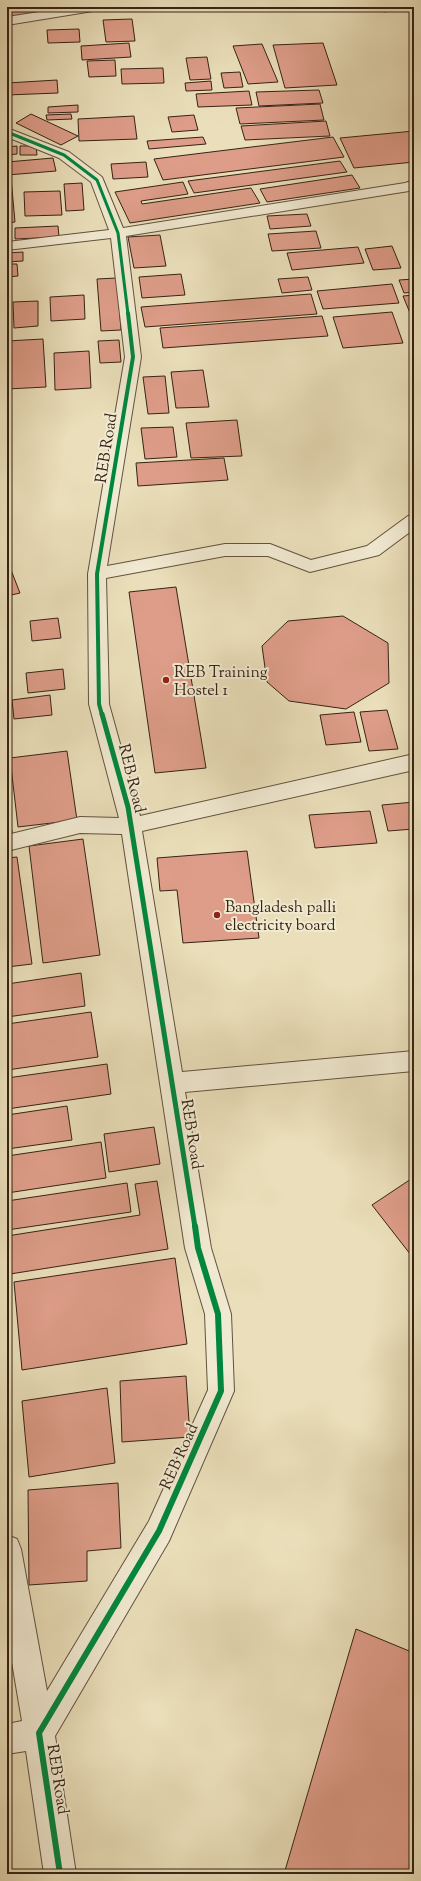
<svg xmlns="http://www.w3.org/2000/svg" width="421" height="1881" font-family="'Sorts Mill Goudy',serif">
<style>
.building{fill:#de9d89;stroke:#362314}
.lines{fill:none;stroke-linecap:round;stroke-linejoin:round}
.street-casing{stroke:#63523e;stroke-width:2}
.street{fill:#f1ead2;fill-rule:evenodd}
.cycleway-far3-casing{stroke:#f1ead2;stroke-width:4.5}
.cycleway-far2-casing{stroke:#f1ead2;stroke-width:6}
.cycleway-far1-casing{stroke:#f1ead2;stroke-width:8}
.cycleway-casing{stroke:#f1ead2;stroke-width:9}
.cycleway-far3{stroke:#00873e;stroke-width:3}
.cycleway-far2{stroke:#00873e;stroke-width:4}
.cycleway-far1{stroke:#00873e;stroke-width:5}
.cycleway{stroke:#00873e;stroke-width:6}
.poi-dot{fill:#8f2418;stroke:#f1ead2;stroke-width:1.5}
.labels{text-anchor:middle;stroke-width:4;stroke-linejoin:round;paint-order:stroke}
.street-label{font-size:16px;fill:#362314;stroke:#f1ead2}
.poi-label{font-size:16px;fill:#362314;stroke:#f1ead2;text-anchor:start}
</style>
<rect width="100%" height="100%" fill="#eadfba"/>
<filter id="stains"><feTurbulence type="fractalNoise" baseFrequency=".005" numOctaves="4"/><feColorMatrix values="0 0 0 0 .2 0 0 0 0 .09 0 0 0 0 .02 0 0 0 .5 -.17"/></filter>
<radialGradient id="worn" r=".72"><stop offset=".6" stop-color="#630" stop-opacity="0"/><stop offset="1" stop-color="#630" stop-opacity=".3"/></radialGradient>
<g class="building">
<path d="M7 7H61L62 9 7 17Z"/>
<path d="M377 7H410L384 12Z"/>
<path d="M132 19 135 41 106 42 103 20Z"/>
<path d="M79 29 80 42 48 43 47 30Z"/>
<path d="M129 43 131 57 82 60 81 46Z"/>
<path d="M323 43 337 85 285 88 273 45Z"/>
<path d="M262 44 278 82 248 84 233 46Z"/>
<path d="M207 57 211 79 190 80 186 58Z"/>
<path d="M115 60 116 76 89 77 87 61Z"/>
<path d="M163 68 164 83 122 84 121 69Z"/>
<path d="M240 72 243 87 224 88 221 73Z"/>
<path d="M57 80 58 93 7 95V83Z"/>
<path d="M211 81 212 90 186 91 185 83Z"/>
<path d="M319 90 323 103 259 106 256 92Z"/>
<path d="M249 91 252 105 198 107 196 94Z"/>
<path d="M320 104 324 120 240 124 236 108Z"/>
<path d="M78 105V112L48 113V107Z"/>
<path d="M31 114 78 136 61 145 16 123Z"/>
<path d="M71 114 72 119 47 120 46 115Z"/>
<path d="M194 115 198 130 172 132 168 117Z"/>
<path d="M134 116 137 139 79 141 78 119Z"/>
<path d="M326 121 330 136 245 140 241 126Z"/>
<path d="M414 131V162L354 168 340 138Z"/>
<path d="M203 137 206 144 149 149 147 141Z"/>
<path d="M333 137 344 157 163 180 154 159Z"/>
<path d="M17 146V154L7 155V147Z"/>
<path d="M20 146H36L37 155H20Z"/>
<path d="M53 158 56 171 7 175V162Z"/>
<path d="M340 161 347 172 194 193 188 181Z"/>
<path d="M146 162 148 177 113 179 111 164Z"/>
<path d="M352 175 360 188 267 202 260 189Z"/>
<path d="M7 178H11L15 222 7 223Z"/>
<path d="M183 182 188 194 141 201 142 204 251 188 260 203 130 223 115 192Z"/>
<path d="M82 183 84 210 66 211 64 184Z"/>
<path d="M60 191 62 215 25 216 24 192Z"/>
<path d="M307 214 311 226 270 229 267 216Z"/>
<path d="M58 226 59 237 15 239V228Z"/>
<path d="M316 231 321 248 272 251 268 234Z"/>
<path d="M160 235 166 266 134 268 128 237Z"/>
<path d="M392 246 401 268 373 270 365 249Z"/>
<path d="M358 247 364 263 292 270 287 253Z"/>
<path d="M23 252V261L7 262V253Z"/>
<path d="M7 264H17L18 276 7 277Z"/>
<path d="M181 274 185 295 142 298 139 277Z"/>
<path d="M308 277 312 290 282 293 278 279Z"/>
<path d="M117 278 121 330 101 331 97 279Z"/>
<path d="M414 279V292L404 293 399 280Z"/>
<path d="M392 284 399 303 323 309 317 291Z"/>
<path d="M311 294 317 314 145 327 141 307Z"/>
<path d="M84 295 85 319 51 321 50 297Z"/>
<path d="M414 295V312L410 313 403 296Z"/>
<path d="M38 301V326L14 328 13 302Z"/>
<path d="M392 312 403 343 343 348 333 317Z"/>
<path d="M322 316 328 336 163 348 160 328Z"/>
<path d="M43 339 46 387 7 389V341Z"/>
<path d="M119 340 121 362 100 363 98 341Z"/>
<path d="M89 351 91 388 55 390 54 353Z"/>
<path d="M203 370 209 407 176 408 171 372Z"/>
<path d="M165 376 169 413 148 414 143 377Z"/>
<path d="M237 420 242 456 191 458 186 423Z"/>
<path d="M173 427 177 457 145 459 141 428Z"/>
<path d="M9 441 10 473H7V442Z"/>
<path d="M224 458 228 480 138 486 136 463Z"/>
<path d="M11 570 20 593 7 596V571Z"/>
<path d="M176 587 206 768 155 773 129 592Z"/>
<path d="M343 616 388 643 389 683 346 709 289 701 267 682 262 646 288 621Z"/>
<path d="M58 618 61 638 32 641 30 621Z"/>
<path d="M63 669 65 689 28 693 26 673Z"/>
<path d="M50 695 52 715 14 719 12 700Z"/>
<path d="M387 710 398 749 369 751 360 712Z"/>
<path d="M354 712 361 742 326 745 320 715Z"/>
<path d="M67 751 77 820 18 827 10 758Z"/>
<path d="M7 801 13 838 7 839Z"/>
<path d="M414 802V829L388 831 382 805Z"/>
<path d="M370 811 377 843 315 848 309 815Z"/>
<path d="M83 839 100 955 43 963 29 846Z"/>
<path d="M247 851 259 938 183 943 177 890 160 891 157 858Z"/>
<path d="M17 857 32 964 7 967V858Z"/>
<path d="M81 973 85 1006 7 1017V984Z"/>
<path d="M91 1012 98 1057 7 1070V1024Z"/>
<path d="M107 1064 111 1094 7 1109V1078Z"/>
<path d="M67 1106 72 1140 7 1149V1115Z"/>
<path d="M154 1127 160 1164 109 1172 104 1134Z"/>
<path d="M101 1142 106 1178 7 1193V1156Z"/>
<path d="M414 1177V1259L372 1205Z"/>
<path d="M157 1181 168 1249 10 1274 7 1236 140 1215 135 1184Z"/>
<path d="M127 1183 131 1212 7 1230V1201Z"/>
<path d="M175 1258 187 1344 22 1370 14 1282Z"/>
<path d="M186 1376 190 1437 122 1442 120 1381Z"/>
<path d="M107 1388 115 1463 29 1477 22 1401Z"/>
<path d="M118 1483 121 1548 87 1551V1581L29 1585 28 1490Z"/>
<path d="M356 1629 414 1653V1874H284Z"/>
</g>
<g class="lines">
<defs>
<g id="street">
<path d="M71 7H99L93 11 7 25V17Z"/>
<path d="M7 128 69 152 102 177 123 228 405 183 414 180V190L409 191 126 236 141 357 107 566 225 544H270L311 560 367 546 408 516 414 514V529L379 555 310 572 268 556H225L106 578 109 704 140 816 414 754V770L142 831 182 1072 414 1051V1071L185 1092 211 1248 231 1314 234 1391 169 1541 55 1736 76 1874H44L26 1751 7 1754V1724L22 1721 7 1633V1535L17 1539 21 1549 47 1691 149 1521 208 1390 205 1314 185 1248 122 834 80 833 7 851V835L80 817 119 818 89 704 88 574 125 357 111 238 7 250V242L109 230 91 182 59 158 7 137Z"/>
</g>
</defs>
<use href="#street" class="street-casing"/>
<use href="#street" class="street"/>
<defs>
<path id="cycleway-far3" d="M7 132 64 155 97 180 118 233 128 314"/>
<path id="cycleway-far2" d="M102 715 99 704 97 574 133 357 128 313"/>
<path id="cycleway-far1" d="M102 714 128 807 195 1227"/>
<path id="cycleway" d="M60 1874 39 1733 159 1531 221 1391 218 1314 198 1248 195 1226"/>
</defs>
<use href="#cycleway-far3" class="cycleway-far3-casing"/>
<use href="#cycleway-far2" class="cycleway-far2-casing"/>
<use href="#cycleway-far1" class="cycleway-far1-casing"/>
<use href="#cycleway" class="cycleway-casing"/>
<use href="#cycleway-far3" class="cycleway-far3"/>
<use href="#cycleway-far2" class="cycleway-far2"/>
<use href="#cycleway-far1" class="cycleway-far1"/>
<use href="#cycleway" class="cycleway"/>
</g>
<g class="poi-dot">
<circle cx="166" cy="680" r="4"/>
<circle cx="217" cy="915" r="4"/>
</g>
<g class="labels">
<g class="street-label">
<text transform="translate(105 448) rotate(-81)" y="6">REB Road</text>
<text transform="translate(133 778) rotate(76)" y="6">REB Road</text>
<text transform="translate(193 1134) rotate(81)" y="6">REB Road</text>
<text transform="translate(178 1456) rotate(-66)" y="6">REB Road</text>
<text transform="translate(59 1779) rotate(81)" y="6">REB Road</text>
</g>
<g class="poi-label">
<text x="174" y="677">REB Training<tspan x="174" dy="18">Hostel 1</tspan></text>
<text x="225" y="912">Bangladesh palli<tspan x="225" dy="18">electricity board</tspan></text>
</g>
</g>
<rect width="421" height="1881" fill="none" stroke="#eadfba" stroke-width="24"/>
<rect x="8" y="8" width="405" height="1865" fill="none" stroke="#362314" stroke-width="2"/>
<rect x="12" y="12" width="397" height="1857" fill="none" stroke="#362314"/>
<rect width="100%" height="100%" filter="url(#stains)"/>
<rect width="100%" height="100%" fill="url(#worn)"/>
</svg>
